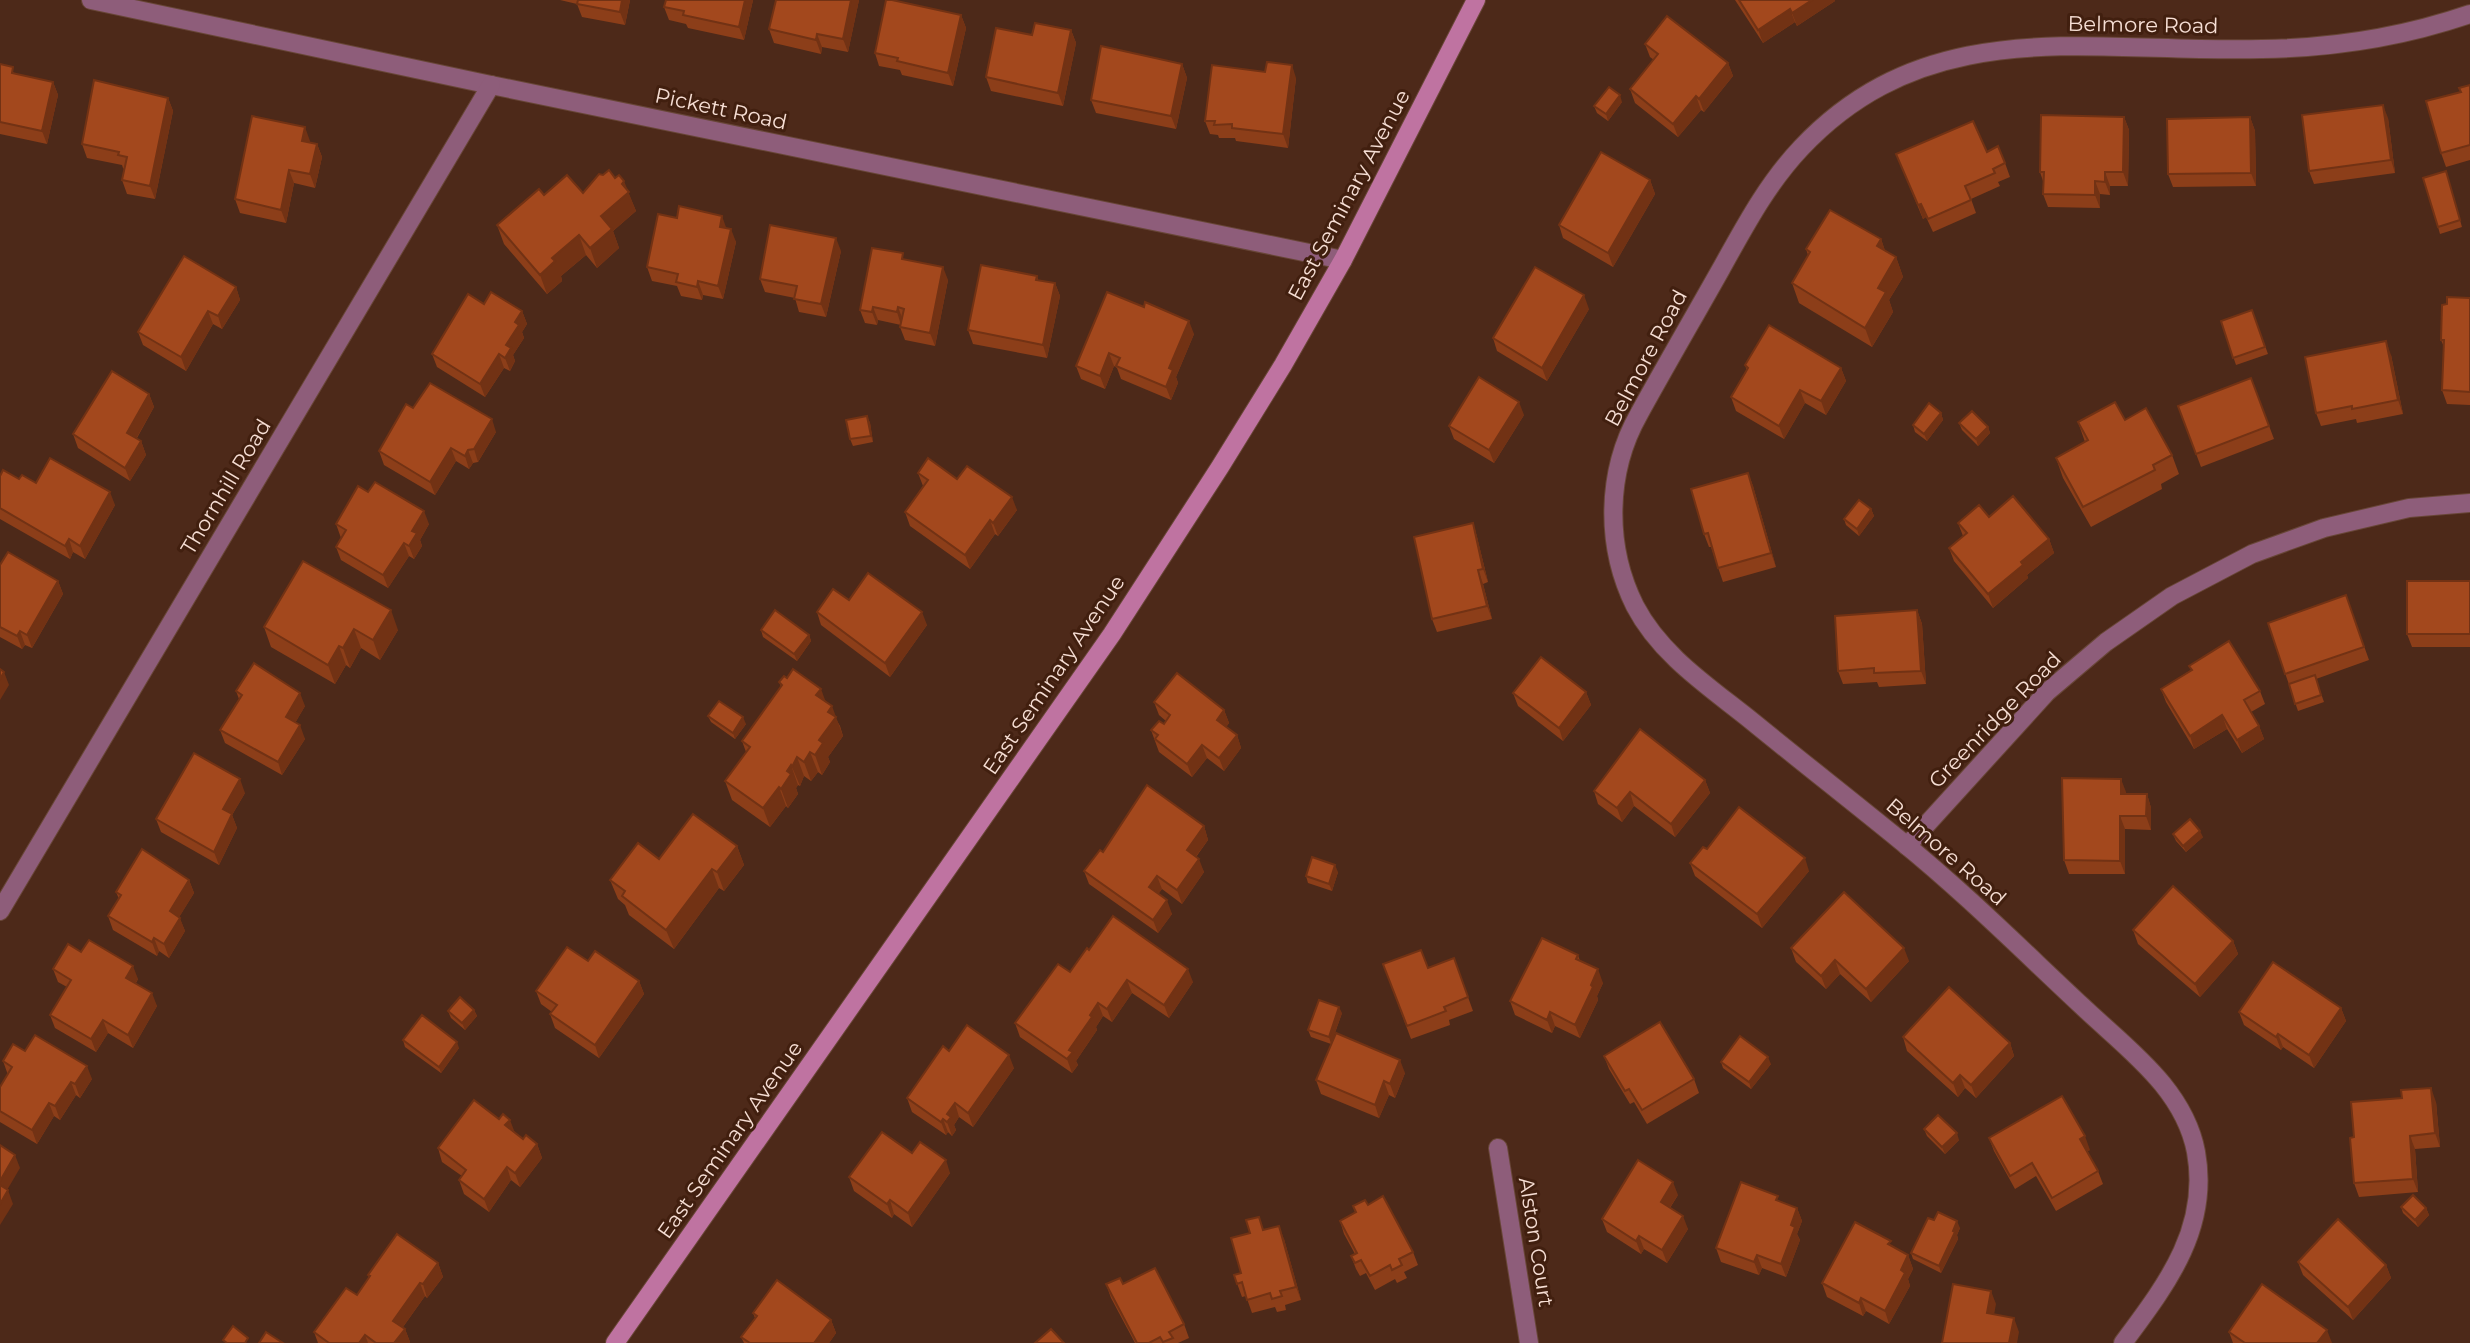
<svg xmlns="http://www.w3.org/2000/svg" width="2470" height="1343" font-family="Montserrat,sans-serif">
<style>
.lines{fill:none;stroke-linecap:round;stroke-linejoin:round}
.street-casing{stroke:#684637;stroke-width:20}
.secondary-casing{stroke:#684637;stroke-width:20}
.street{stroke:#8e5d7a;stroke-width:18}
.secondary{stroke:#bf73a1;stroke-width:18}
.wall{fill:#8c3e19}
.shaded-wall{fill:#723214}
.building{fill:#a3481d;stroke:#723214;stroke-width:2}
.labels{text-anchor:middle;stroke-width:6;stroke-linejoin:round;paint-order:stroke}
.street-label{font-size:21px;fill:#f6ded4;stroke:#411f0f}
</style>
<rect width="100%" height="100%" fill="#4d2919"/>
<g class="lines">
<defs>
<g id="street">
<path d="M91 0 491 85 1343 260"/>
<path d="M1907 846 2047 692 2106 642 2172 596 2252 554 2324 528 2409 508 2470 503"/>
<path d="M0 911 491 85"/>
<path d="M1498 1148 1529 1343"/>
<path d="M2123 1343C2166 1285 2210 1229 2196 1152 2184 1088 2126 1048 2082 1006 2022 950 1964 892 1901 841 1852 801 1802 762 1753 722 1711 688 1661 656 1635 606 1605 546 1606 472 1639 414 1666 365 1694 317 1721 269 1745 226 1767 184 1801 148 1931 10 2095 54 2262 49 2333 48 2403 37 2470 14"/>
</g>
<path id="secondary" d="M615 1343 1112 634 1220 467 1283 365 1343 260 1476 0"/>
</defs>
<use href="#street" class="street-casing"/>
<use href="#secondary" class="secondary-casing"/>
<use href="#street" class="street"/>
<use href="#secondary" class="secondary"/>
</g>
<g class="wall">
<path d="M560 0H630L625 25 582 17 577 4Z"/>
<path d="M753 0 744 40 688 28 686 24 669 20 664 7Z"/>
<path d="M859 0 848 52 822 47 821 54 774 43 769 29Z"/>
<path d="M1735 0H1835V1L1797 26 1795 22 1763 43Z"/>
<path d="M961 15 966 28 953 86 902 75 900 70 879 66 875 53Z"/>
<path d="M1071 30 1076 43 1063 106 991 91 986 77 1032 35Z"/>
<path d="M1645 44 1728 63 1733 76 1704 112 1701 110 1678 137 1635 103 1630 89 1654 60 1650 57Z"/>
<path d="M0 64 16 74 53 82 58 95 47 144 0 134Z"/>
<path d="M1182 64 1187 78 1176 129 1096 113 1091 100Z"/>
<path d="M1296 78 1288 148 1236 141 1235 138H1219L1218 135 1210 134 1205 121Z"/>
<path d="M2470 85V160L2446 167 2441 153 2461 92Z"/>
<path d="M168 98 173 111 155 199 127 194 122 180 124 169 123 168 122 165 87 158 82 144Z"/>
<path d="M1622 102 1608 121 1597 113 1594 106Z"/>
<path d="M2124 117 2129 130 2128 186H2110V195L2100 194V208L2048 207 2043 194V181L2040 172Z"/>
<path d="M2250 117 2255 131 2256 186 2173 187 2168 174Z"/>
<path d="M2388 118 2395 173 2314 184 2309 171Z"/>
<path d="M310 141 309 142 317 144 322 157 315 188 294 183 286 223 240 213 235 199Z"/>
<path d="M1896 154 2005 163 2010 177 1998 182 2000 186 1971 199 1976 213 1933 232 1926 217 1923 219Z"/>
<path d="M2448 178 2462 227 2440 234 2438 227Z"/>
<path d="M1650 180 1655 194 1613 267 1563 238 1559 225Z"/>
<path d="M627 190 636 211 613 231 619 248 597 268 586 255 561 276 562 281 547 294 504 244 497 225 544 195Z"/>
<path d="M727 228 736 242 723 299 703 295 702 300 681 296 677 286 652 281 647 267Z"/>
<path d="M1881 239 1885 251 1896 257 1903 277 1889 300 1893 312 1872 347 1799 303 1792 283 1808 255 1806 249Z"/>
<path d="M841 251 826 317 799 312 795 298 765 292 760 279Z"/>
<path d="M905 259 948 280 935 346 905 340 900 327 901 325 878 320 877 325 865 323 860 310Z"/>
<path d="M1037 276 1038 280 1055 283 1060 296 1047 358 973 344 968 330Z"/>
<path d="M236 287 240 300 222 329 213 324 186 371 143 345 138 332Z"/>
<path d="M1107 292 1194 334 1176 377 1178 383 1171 400 1121 379 1117 368 1114 366 1105 389 1081 379 1076 366Z"/>
<path d="M2470 298V405L2447 404 2442 390 2444 347 2441 340 2447 304Z"/>
<path d="M484 304 522 311 527 324 522 332 524 338 513 355 515 361 510 371 504 368 485 397 437 367 432 354Z"/>
<path d="M1589 309 1547 381 1497 351 1493 338Z"/>
<path d="M2252 310 2268 354 2236 365 2221 321Z"/>
<path d="M2391 355 2403 414 2357 423 2356 419 2321 426 2316 413Z"/>
<path d="M1745 365 1841 368 1846 381 1826 415 1805 403 1784 439 1736 411 1731 397 1747 371Z"/>
<path d="M2251 378 2274 439 2201 467 2178 406Z"/>
<path d="M149 394 154 407 137 438 141 441 146 455 130 481 78 448 73 434Z"/>
<path d="M413 408 496 432 478 462 473 463 469 469 456 461 435 495 384 465 379 451Z"/>
<path d="M1941 413 1943 420 1927 441 1915 432 1913 425Z"/>
<path d="M1524 415 1494 463 1454 439 1449 426Z"/>
<path d="M867 416 870 423 873 442 853 446 850 439Z"/>
<path d="M2125 420 2172 455 2179 474 2161 484 2162 489 2091 527 2063 478 2056 458 2085 442 2078 422Z"/>
<path d="M1959 423 1988 427 1990 433 1978 446 1962 430Z"/>
<path d="M918 473 957 479 1017 510 998 536 995 534 970 569 910 526 905 512 923 486Z"/>
<path d="M1748 473 1753 486 1776 567 1723 582 1711 547H1709L1704 534Z"/>
<path d="M0 476 36 483 115 505 85 559 73 552 70 559 0 519Z"/>
<path d="M1871 509 1874 516 1859 536 1846 525 1844 519Z"/>
<path d="M1989 517 2049 539 2054 553 2027 575 2028 578 1993 608 1954 561 1949 548 1963 536 1958 523Z"/>
<path d="M1473 523 1477 537 1488 582 1483 584 1492 619 1437 632 1432 619Z"/>
<path d="M336 524H429L420 540 422 546 414 559 409 556 388 588 341 560 336 547 341 538Z"/>
<path d="M0 565 58 581 63 594 32 648 25 645 22 649 0 637Z"/>
<path d="M2470 581V647H2412L2407 634Z"/>
<path d="M2346 595 2369 660 2316 679 2324 702 2298 711 2268 623Z"/>
<path d="M849 600 927 625 890 677 821 625 817 612Z"/>
<path d="M1917 610 1922 624 1926 684 1879 687 1877 682 1843 684 1838 671Z"/>
<path d="M264 627 398 630 380 660 361 648 350 668 346 665 335 684 271 647Z"/>
<path d="M761 630 809 635 811 641 797 661 763 637Z"/>
<path d="M2189 666 2260 691 2265 704 2251 712 2259 726 2264 739 2242 753 2227 729 2194 749 2166 702 2161 689 2191 670Z"/>
<path d="M779 682 826 702 840 726 843 736 828 757 830 762 822 775 818 772 811 781 804 776 800 786 798 785 796 788 798 794 788 808 786 806 770 827 732 800 725 781 746 752 742 741 781 687Z"/>
<path d="M236 691 305 706 295 723 305 739 282 775 225 743 220 730 239 699Z"/>
<path d="M1586 692 1591 705 1563 741 1518 706 1513 693Z"/>
<path d="M1154 702 1224 710 1229 723 1226 727 1237 735 1241 748 1224 771 1207 758 1192 777 1159 752 1151 730 1164 724 1166 721 1159 715Z"/>
<path d="M708 716 746 724 735 739 711 722Z"/>
<path d="M1705 780 1710 793 1675 837 1634 806 1622 822 1598 804 1594 791Z"/>
<path d="M2126 792V794H2147L2151 808V830L2125 829V874H2069L2064 860Z"/>
<path d="M245 793 232 815 237 828 219 865 161 832 156 819Z"/>
<path d="M1204 826 1208 840 1196 857 1204 872 1182 904 1162 889 1158 894 1172 914 1158 933 1089 884 1084 871 1103 852Z"/>
<path d="M2173 834 2203 837 2186 852 2176 841Z"/>
<path d="M737 846 744 865 724 891 719 888 674 949 629 915 625 905 618 899 610 880 659 859Z"/>
<path d="M1707 849 1809 871 1762 928 1695 876 1690 863Z"/>
<path d="M1338 872 1332 891 1308 883 1306 876Z"/>
<path d="M189 880 194 893 179 917 185 931 169 958 159 951 157 956 113 930 108 916 119 899 116 892Z"/>
<path d="M2133 930 2233 941 2238 954 2200 997 2138 944Z"/>
<path d="M1791 948 1909 961 1871 1002 1840 974 1826 989 1796 962Z"/>
<path d="M1089 950 1193 982 1169 1018 1132 993 1112 1022 1103 1016 1096 1027 1097 1030 1076 1061 1078 1065 1072 1073 1020 1037 1015 1023 1070 972Z"/>
<path d="M81 952 138 979 136 983 157 1006 133 1048 108 1033 96 1052 55 1028 50 1015 67 987 58 982 53 969Z"/>
<path d="M1578 955 1580 961 1603 983 1597 996 1598 1000 1580 1038 1555 1026 1552 1033 1515 1015 1510 1001Z"/>
<path d="M1454 958 1473 1011 1449 1020 1450 1025 1411 1039 1383 964 1428 968Z"/>
<path d="M588 961 639 981 644 994 599 1058 555 1028 550 1014 552 1012 541 1004 536 991Z"/>
<path d="M2341 1008 2346 1021 2314 1068 2283 1047 2281 1050 2244 1025 2239 1012Z"/>
<path d="M474 1010 477 1016 465 1030 451 1018 448 1011Z"/>
<path d="M1342 1013 1331 1044 1311 1037 1308 1030Z"/>
<path d="M1903 1037 2010 1043 2014 1056 1976 1098 1965 1088 1958 1097 1907 1051Z"/>
<path d="M403 1040 459 1048 441 1073 405 1047Z"/>
<path d="M25 1051 92 1079 80 1098 76 1095 60 1120 54 1116 37 1144 0 1122V1087L8 1075 3 1061Z"/>
<path d="M949 1051 1014 1068 973 1127 959 1117 954 1125 956 1130 952 1136 948 1132 946 1135 912 1112 907 1098Z"/>
<path d="M1604 1056 1694 1079 1699 1093 1647 1124 1634 1102 1630 1104 1609 1069Z"/>
<path d="M1721 1062 1771 1064 1751 1089 1723 1068Z"/>
<path d="M1405 1073 1395 1098 1389 1095 1379 1118 1321 1094 1316 1080Z"/>
<path d="M2436 1102 2440 1147 2415 1149 2418 1192 2359 1197 2354 1183V1137Z"/>
<path d="M1924 1129 1959 1140 1945 1154 1927 1136Z"/>
<path d="M514 1132 523 1139 537 1144 542 1158 520 1187 511 1180 489 1212 464 1194 459 1180 462 1176 442 1162 438 1148Z"/>
<path d="M1989 1138 2090 1150 2087 1151 2098 1171 2103 1184 2056 1211 2036 1176 2015 1189 1994 1151Z"/>
<path d="M912 1153 950 1173 912 1227 894 1214 892 1218 854 1191 849 1177Z"/>
<path d="M1678 1195 1670 1208 1688 1229 1667 1263 1644 1249 1641 1254 1607 1232 1602 1219Z"/>
<path d="M1780 1202 1797 1208 1802 1221 1797 1234 1800 1240 1786 1277 1762 1268 1759 1275 1721 1262 1716 1248Z"/>
<path d="M1368 1205 1413 1252 1418 1265 1404 1272 1407 1278 1397 1283 1395 1279 1375 1290 1366 1273 1360 1276 1356 1269 1351 1256 1355 1254 1344 1234 1340 1221 1355 1212 1353 1206Z"/>
<path d="M2401 1207 2426 1208 2429 1215 2418 1227 2403 1213Z"/>
<path d="M1934 1220 1960 1228 1957 1235 1958 1239 1941 1273 1913 1259 1911 1253Z"/>
<path d="M1264 1230 1284 1239 1301 1300 1285 1305 1286 1310 1277 1312 1275 1307 1252 1313 1246 1296 1242 1297 1234 1275 1241 1273Z"/>
<path d="M1893 1247 1908 1255 1913 1269 1908 1279 1910 1286 1889 1324 1866 1311 1863 1316 1827 1297 1822 1283Z"/>
<path d="M2298 1262 2386 1265 2391 1278 2353 1320 2303 1275Z"/>
<path d="M438 1263 443 1277 427 1298 425 1296 403 1327 405 1329 410 1342 409 1343H318L314 1332 357 1295 369 1278 368 1275Z"/>
<path d="M1106 1284H1123L1184 1324 1189 1338 1178 1343H1135L1111 1298Z"/>
<path d="M753 1313 831 1320 836 1333 829 1343H744L741 1337 755 1318Z"/>
<path d="M2229 1332 2332 1343H2233Z"/>
</g>
<g class="shaded-wall">
<path d="M622 0H630L625 25 620 12Z"/>
<path d="M745 0H753L744 40 739 27Z"/>
<path d="M851 0H859L848 52 843 39Z"/>
<path d="M1812 0H1835V1L1797 26 1792 13Z"/>
<path d="M1790 9 1795 22 1763 43 1758 30Z"/>
<path d="M961 15 966 28 953 86 948 73Z"/>
<path d="M1071 30 1076 43 1063 106 1058 93Z"/>
<path d="M817 34 822 47 821 54 816 40Z"/>
<path d="M1728 63 1733 76 1704 112 1699 99Z"/>
<path d="M1182 64 1187 78 1176 129 1171 116Z"/>
<path d="M1292 65 1296 78 1288 148 1283 134Z"/>
<path d="M53 82 58 95 47 144 42 131Z"/>
<path d="M1620 95 1622 102 1608 121 1606 114Z"/>
<path d="M1696 96 1701 110 1678 137 1673 124Z"/>
<path d="M168 98 173 111 155 199 150 186Z"/>
<path d="M2383 105 2388 118 2395 173 2391 160Z"/>
<path d="M2124 117 2129 130 2128 186 2123 172Z"/>
<path d="M2250 117 2255 131 2256 186 2251 173Z"/>
<path d="M305 127 310 141 307 154 302 141Z"/>
<path d="M317 144 322 157 315 188 310 174Z"/>
<path d="M289 170 294 183 286 223 281 210Z"/>
<path d="M2105 172 2110 186V195L2105 182Z"/>
<path d="M1650 180 1655 194 1613 267 1608 253Z"/>
<path d="M624 181 636 211 613 231 619 248 597 268 590 248 601 216Z"/>
<path d="M2095 181 2100 194V208L2095 195Z"/>
<path d="M1921 204 1926 217 1923 219 1918 205Z"/>
<path d="M722 216 727 230 720 227Z"/>
<path d="M731 229 736 242 723 299 718 286Z"/>
<path d="M579 235 586 255 561 276 562 281 547 294 540 275 552 258Z"/>
<path d="M836 238 841 251 826 317 821 304Z"/>
<path d="M1881 239 1888 259 1877 246Z"/>
<path d="M1896 257 1903 277 1889 300 1893 312 1872 347 1865 328 1878 288Z"/>
<path d="M943 267 948 280 935 346 930 333Z"/>
<path d="M698 281 703 295 702 300 697 287Z"/>
<path d="M1055 283 1060 296 1047 358 1043 345Z"/>
<path d="M236 287 240 300 222 329 218 316Z"/>
<path d="M1584 295 1589 309 1547 381 1542 368Z"/>
<path d="M873 307 878 320 877 325 872 312Z"/>
<path d="M898 307 903 320 901 325 897 312Z"/>
<path d="M208 311 213 324 186 371 181 357Z"/>
<path d="M522 311 527 324 522 332 524 338 513 355 515 361 510 371 505 358 506 345 515 322Z"/>
<path d="M1189 321 1194 334 1176 377 1178 383 1171 400 1166 387 1169 368Z"/>
<path d="M2386 341 2391 355 2403 414 2398 400Z"/>
<path d="M1109 353 1114 366 1105 389 1100 376Z"/>
<path d="M499 354 504 368 485 397 480 384Z"/>
<path d="M1841 368 1846 381 1826 415 1821 401Z"/>
<path d="M1800 390 1805 403 1784 439 1779 426Z"/>
<path d="M149 394 154 407 132 446 127 433Z"/>
<path d="M1519 402 1524 415 1494 463 1489 450Z"/>
<path d="M1941 413 1943 420 1927 441 1924 434Z"/>
<path d="M867 416 870 423 873 442 871 436Z"/>
<path d="M492 419 496 432 478 462 474 449Z"/>
<path d="M1988 427 1990 433 1978 446 1976 439Z"/>
<path d="M141 441 146 455 130 481 125 468Z"/>
<path d="M451 448 456 461 435 495 430 482Z"/>
<path d="M468 450 473 463 469 469 465 456Z"/>
<path d="M1748 473 1753 486 1776 567 1771 553Z"/>
<path d="M110 492 115 505 85 559 80 546Z"/>
<path d="M1012 497 1017 510 998 536 993 523Z"/>
<path d="M1871 509 1874 516 1859 536 1857 529Z"/>
<path d="M424 511 429 524 420 540 422 546 414 559 409 546 412 531Z"/>
<path d="M990 520 995 534 970 569 965 555Z"/>
<path d="M1473 523 1477 537 1488 582 1483 569Z"/>
<path d="M69 539 73 552 70 559 65 546Z"/>
<path d="M2049 539 2054 553 2027 575 2028 578 1993 608 1988 594 2021 562Z"/>
<path d="M404 543 409 556 388 588 383 575Z"/>
<path d="M1478 570 1483 584 1492 619 1487 606Z"/>
<path d="M58 581 63 594 32 648 27 635Z"/>
<path d="M391 610 398 630 380 660 373 640Z"/>
<path d="M1917 610 1922 624 1926 684 1921 671Z"/>
<path d="M922 612 927 625 890 677 885 663Z"/>
<path d="M354 629 361 648 350 668 343 648Z"/>
<path d="M20 631 25 645 22 649 17 636Z"/>
<path d="M809 635 811 641 797 661 794 654Z"/>
<path d="M339 646 346 665 335 684 328 665Z"/>
<path d="M4 672 9 685 0 700V679Z"/>
<path d="M821 689 828 708 816 695Z"/>
<path d="M1586 692 1591 705 1563 741 1559 728Z"/>
<path d="M300 693 305 706 291 730 286 717Z"/>
<path d="M832 706 843 736 828 757 830 762 822 775 815 755 828 712Z"/>
<path d="M1224 710 1229 723 1222 733 1217 720Z"/>
<path d="M2222 715 2227 729 2194 749 2190 736Z"/>
<path d="M743 717 746 724 735 739 733 733Z"/>
<path d="M300 725 305 739 282 775 278 762Z"/>
<path d="M2259 726 2264 739 2242 753 2237 740Z"/>
<path d="M1237 735 1241 748 1224 771 1219 758Z"/>
<path d="M1202 745 1207 758 1192 777 1187 764Z"/>
<path d="M810 752 818 772 811 781 804 762Z"/>
<path d="M797 757 804 776 800 786 792 767Z"/>
<path d="M791 765 798 785 796 788 798 794 788 808 781 789 787 771Z"/>
<path d="M240 779 245 793 232 815 237 828 219 865 214 852 223 809Z"/>
<path d="M2121 779 2126 792V807L2121 794Z"/>
<path d="M1705 780 1710 793 1675 837 1671 824Z"/>
<path d="M779 787 786 806 770 827 763 808Z"/>
<path d="M1630 792 1634 806 1622 822 1617 808Z"/>
<path d="M2147 794 2151 808V830L2146 816Z"/>
<path d="M2120 816 2125 829V874L2120 861Z"/>
<path d="M1204 826 1208 840 1191 863 1187 850Z"/>
<path d="M2200 831 2203 837 2186 852 2183 846Z"/>
<path d="M737 846 744 865 724 891 717 872Z"/>
<path d="M1805 858 1809 871 1762 928 1757 914Z"/>
<path d="M1199 859 1204 872 1182 904 1177 890Z"/>
<path d="M1335 865 1338 872 1332 891 1329 884Z"/>
<path d="M712 869 719 888 674 949 666 930Z"/>
<path d="M1157 876 1162 889 1154 900 1149 887Z"/>
<path d="M189 880 194 893 175 924 170 911Z"/>
<path d="M1167 900 1172 914 1158 933 1153 920Z"/>
<path d="M180 918 185 931 169 958 164 944Z"/>
<path d="M154 938 159 951 157 956 152 942Z"/>
<path d="M2233 941 2238 954 2200 997 2195 984Z"/>
<path d="M1904 948 1909 961 1871 1002 1866 989Z"/>
<path d="M1835 960 1840 974 1826 989 1821 976Z"/>
<path d="M133 966 138 979 131 991 126 978Z"/>
<path d="M1188 969 1193 982 1169 1018 1164 1005Z"/>
<path d="M1598 969 1603 983 1597 996 1598 1000 1580 1038 1575 1025Z"/>
<path d="M1127 980 1132 993 1112 1022 1107 1009Z"/>
<path d="M639 981 644 994 599 1058 595 1045Z"/>
<path d="M152 993 157 1006 133 1048 128 1035Z"/>
<path d="M1098 1003 1103 1016 1096 1027 1097 1030 1076 1061 1078 1065 1072 1073 1067 1059 1069 1050 1090 1015Z"/>
<path d="M1339 1007 1342 1013 1331 1044 1329 1037Z"/>
<path d="M2341 1008 2346 1021 2314 1068 2309 1055Z"/>
<path d="M474 1010 477 1016 465 1030 462 1023Z"/>
<path d="M1550 1012 1555 1026 1552 1033 1547 1020Z"/>
<path d="M103 1020 108 1033 96 1052 91 1039Z"/>
<path d="M2278 1034 2283 1047 2281 1050 2276 1037Z"/>
<path d="M457 1042 459 1048 441 1073 439 1067Z"/>
<path d="M2010 1043 2014 1056 1976 1098 1971 1085Z"/>
<path d="M1009 1055 1014 1068 973 1127 968 1113Z"/>
<path d="M1768 1057 1771 1064 1751 1089 1749 1082Z"/>
<path d="M1400 1060 1405 1073 1395 1098 1390 1084Z"/>
<path d="M87 1066 92 1079 80 1098 75 1084Z"/>
<path d="M1960 1075 1965 1088 1958 1097 1953 1083Z"/>
<path d="M1384 1081 1389 1095 1379 1118 1375 1105Z"/>
<path d="M71 1082 76 1095 60 1120 55 1106Z"/>
<path d="M2431 1088 2436 1102 2440 1147 2435 1133Z"/>
<path d="M49 1103 54 1116 37 1144 32 1130Z"/>
<path d="M955 1103 959 1117 954 1125 956 1130 952 1136 947 1122V1114Z"/>
<path d="M943 1119 948 1132 946 1135 941 1122Z"/>
<path d="M510 1120 515 1133 505 1125Z"/>
<path d="M1957 1133 1959 1140 1945 1154 1942 1147Z"/>
<path d="M2085 1136 2090 1150 2085 1153 2080 1139Z"/>
<path d="M2410 1136 2415 1149 2418 1192 2413 1179Z"/>
<path d="M537 1144 542 1158 520 1187 515 1173Z"/>
<path d="M15 1155 20 1168 3 1197 0 1189V1181Z"/>
<path d="M946 1160 950 1173 912 1227 908 1213Z"/>
<path d="M507 1167 511 1180 489 1212 484 1199Z"/>
<path d="M1673 1182 1678 1195 1665 1215 1661 1202Z"/>
<path d="M8 1190 13 1204 0 1225V1204Z"/>
<path d="M890 1200 894 1214 892 1218 887 1204Z"/>
<path d="M1797 1208 1802 1221 1797 1234 1800 1240 1786 1277 1781 1264 1791 1225Z"/>
<path d="M2426 1208 2429 1215 2418 1227 2415 1220Z"/>
<path d="M1683 1216 1688 1229 1667 1263 1662 1250Z"/>
<path d="M1957 1221 1960 1228 1957 1235 1958 1239 1941 1273 1939 1266Z"/>
<path d="M1279 1226 1284 1239 1301 1300 1296 1287Z"/>
<path d="M1639 1236 1644 1249 1641 1254 1636 1241Z"/>
<path d="M1757 1255 1762 1268 1759 1275 1754 1262Z"/>
<path d="M1908 1255 1913 1269 1908 1279 1910 1286 1889 1324 1885 1311 1901 1270Z"/>
<path d="M438 1263 443 1277 427 1298 423 1284Z"/>
<path d="M2386 1265 2391 1278 2353 1320 2348 1307Z"/>
<path d="M420 1283 425 1296 398 1334 393 1321Z"/>
<path d="M1991 1291 1996 1304 1992 1326 1987 1313Z"/>
<path d="M1861 1298 1866 1311 1863 1316 1859 1303Z"/>
<path d="M2014 1318 2019 1332 2017 1343H2009Z"/>
<path d="M831 1320 836 1333 829 1343H814Z"/>
<path d="M405 1329 410 1342 409 1343H394Z"/>
<path d="M2327 1330 2332 1343H2317Z"/>
<path d="M365 1335 368 1343H359Z"/>
</g>
<g class="building">
<path d="M578 0H622L620 12 577 4Z"/>
<path d="M666 0H745L739 27 683 15 684 11 664 7Z"/>
<path d="M776 0H851L843 39 817 34 816 40 769 29Z"/>
<path d="M886 0H892L961 15 948 73 897 61 898 58 875 53Z"/>
<path d="M1739 0H1812L1792 13 1790 9 1758 30Z"/>
<path d="M1667 16 1728 63 1699 99 1696 96 1673 124 1630 89 1658 54 1645 44Z"/>
<path d="M1035 23 1071 30 1058 93 986 77 996 28 1032 35Z"/>
<path d="M1101 46 1182 64 1171 116 1091 100Z"/>
<path d="M1267 62 1292 65 1283 134 1232 128V124L1214 125 1215 121H1205L1212 65 1265 72Z"/>
<path d="M0 64 13 67 12 73 53 82 42 131 0 122Z"/>
<path d="M94 80 168 98 150 186 122 180 127 157 118 155 119 152 82 144Z"/>
<path d="M2470 85V145L2441 153 2426 101 2461 92 2459 88Z"/>
<path d="M1609 87 1620 95 1606 114 1594 106Z"/>
<path d="M2383 105 2391 160 2309 171 2302 115Z"/>
<path d="M2041 115 2124 117 2123 172H2105V182L2095 181V195L2043 194 2044 172H2040Z"/>
<path d="M252 116 305 127 302 141 317 144 310 174 289 170 281 210 235 199Z"/>
<path d="M2250 117 2251 173 2168 174 2167 119Z"/>
<path d="M1973 121 1987 152 1998 146 2005 163 1993 169 1995 173 1965 186 1971 200 1928 219 1921 204 1918 205 1896 154Z"/>
<path d="M1601 152 1650 180 1608 253 1559 225Z"/>
<path d="M609 170 615 178 619 175 624 181 622 184 629 192 601 216 612 229 590 248 579 235 552 258 555 261 540 275 497 225 539 189 544 195 567 175 583 193 599 174 603 175Z"/>
<path d="M2446 171 2460 220 2438 227 2423 178Z"/>
<path d="M679 206 722 216 720 227 731 229 718 286 698 281 697 287 676 282 678 274 647 267 658 214 677 218Z"/>
<path d="M1830 210 1881 239 1877 246 1896 257 1878 288 1886 292 1865 328 1792 283 1810 252 1806 249Z"/>
<path d="M770 225 836 238 821 304 794 299 797 286 760 279Z"/>
<path d="M872 248 903 253 902 259 943 267 930 333 900 327 904 309 898 307 897 312 873 307 872 312 860 310Z"/>
<path d="M184 256 236 287 218 316 208 311 181 357 138 332Z"/>
<path d="M981 265 1037 276 1036 280 1055 283 1043 345 968 330Z"/>
<path d="M1535 267 1584 295 1542 368 1493 338Z"/>
<path d="M491 292 522 311 515 322 519 325 506 345 511 348 505 358 499 354 480 384 432 354 468 294 484 304Z"/>
<path d="M1107 292 1144 307 1145 302 1189 321 1169 368 1173 370 1166 387 1116 366 1120 358 1109 353 1100 376 1076 366Z"/>
<path d="M2447 297 2470 298V392L2442 390 2444 340H2441L2442 305 2447 304Z"/>
<path d="M2252 310 2265 347 2233 358 2221 321Z"/>
<path d="M1769 325 1841 368 1821 401 1800 390 1779 426 1731 397 1748 368 1745 365Z"/>
<path d="M2386 341 2398 400 2352 409V406L2316 413 2305 357Z"/>
<path d="M112 371 149 394 127 433 141 441 125 468 73 434Z"/>
<path d="M1479 377 1519 402 1489 450 1449 426Z"/>
<path d="M2251 378 2269 426 2196 454 2178 406Z"/>
<path d="M430 383 492 419 474 449 468 450 465 456 451 448 430 482 379 451 406 404 413 408Z"/>
<path d="M2115 402 2125 420 2146 408 2172 455 2153 465 2155 470 2083 507 2056 458 2088 440 2078 422Z"/>
<path d="M1929 403 1941 413 1924 434 1913 425Z"/>
<path d="M1972 411 1988 427 1976 439 1959 423Z"/>
<path d="M867 416 871 436 850 439 846 420Z"/>
<path d="M50 458 110 492 80 546 69 539 65 546 0 508V476L3 470 19 479 22 475 36 483Z"/>
<path d="M928 458 957 479 967 466 1012 497 993 523 990 520 965 555 905 512 928 480 918 473Z"/>
<path d="M1748 473 1771 553 1718 568 1708 533 1704 534 1691 489Z"/>
<path d="M375 482 424 511 412 531 417 533 409 546 404 543 383 575 336 547 346 530 336 524 358 486 368 492Z"/>
<path d="M2013 496 2049 539 2021 562 2023 565 1988 594 1949 548 1967 533 1958 523 1979 505 1989 517Z"/>
<path d="M1859 500 1871 509 1857 529 1844 519Z"/>
<path d="M1473 523 1483 569 1478 570 1487 606 1432 619 1414 537Z"/>
<path d="M8 552 58 581 27 635 20 631 17 636 0 627V565Z"/>
<path d="M303 561 391 610 373 640 354 629 343 648 339 646 328 665 264 627Z"/>
<path d="M868 573 922 612 885 663 817 612 833 589 849 600Z"/>
<rect x="2407" y="581" width="63" height="53"/>
<path d="M2346 595 2364 647 2285 674 2268 623Z"/>
<path d="M775 610 809 635 794 654 761 630Z"/>
<path d="M1917 610 1921 671 1874 673V668L1838 671 1835 616Z"/>
<path d="M2229 641 2260 691 2244 700 2259 726 2237 740 2222 715 2190 736 2161 689 2192 670 2189 666Z"/>
<path d="M1541 657 1586 692 1559 728 1513 693Z"/>
<path d="M254 663 300 693 286 717 300 725 278 762 220 730 242 695 236 691Z"/>
<path d="M0 669 4 672 0 679Z"/>
<path d="M793 669 821 689 816 695 832 706 828 712 836 717 819 740 823 743 815 755 810 752 804 762 797 757 792 767 791 765 787 771 791 774 781 789 779 787 763 808 725 781 750 747 742 741 782 685 779 682 784 676 787 678Z"/>
<path d="M1177 673 1224 710 1217 720 1237 735 1219 758 1202 745 1187 764 1155 739 1158 735 1151 730 1159 721 1164 724 1170 715 1154 702Z"/>
<path d="M2315 675 2321 695 2295 704 2289 684Z"/>
<path d="M719 701 743 717 733 733 708 716Z"/>
<path d="M1640 729 1705 780 1671 824 1630 792 1617 808 1594 791Z"/>
<path d="M194 753 240 779 223 809 232 814 214 852 156 819Z"/>
<path d="M2062 778 2121 779V794H2147L2146 816H2120V861L2064 860Z"/>
<path d="M1147 785 1204 826 1187 850 1199 859 1177 890 1157 876 1149 887 1167 900 1153 920 1084 871 1100 850 1103 852Z"/>
<path d="M1739 807 1805 858 1757 914 1690 863 1703 847 1707 849Z"/>
<path d="M693 814 737 846 717 872 712 869 666 930 622 896 625 891 610 880 638 843 659 859Z"/>
<path d="M2190 819 2200 831 2183 846 2173 834Z"/>
<path d="M142 849 189 880 170 911 180 918 164 944 154 938 152 942 108 916 121 895 116 892Z"/>
<path d="M1312 857 1335 865 1329 884 1306 876Z"/>
<path d="M2173 886 2233 941 2195 984 2133 930Z"/>
<path d="M1844 892 1904 948 1866 989 1835 960 1821 976 1791 948Z"/>
<path d="M1113 916 1188 969 1164 1005 1127 980 1107 1009 1098 1003 1090 1015 1092 1017 1069 1050 1073 1052 1067 1059 1015 1023 1058 964 1070 972 1087 948 1089 950Z"/>
<path d="M1542 938 1578 955 1576 959 1598 969 1591 985 1593 987 1575 1025 1550 1012 1547 1020 1510 1001Z"/>
<path d="M89 940 133 966 126 978 152 993 128 1035 103 1020 91 1039 50 1015 71 980 53 969 68 944 81 952Z"/>
<path d="M567 947 588 961 595 951 639 981 595 1045 550 1014 557 1005 536 991Z"/>
<path d="M1421 950 1428 968 1454 958 1468 997 1444 1007 1446 1011 1407 1026 1383 964Z"/>
<path d="M2273 962 2341 1008 2309 1055 2278 1034 2276 1037 2239 1012Z"/>
<path d="M1949 987 2010 1043 1971 1085 1960 1075 1953 1083 1903 1037Z"/>
<path d="M460 997 474 1010 462 1023 448 1011Z"/>
<path d="M1319 1000 1339 1007 1329 1037 1308 1030Z"/>
<path d="M422 1015 457 1042 439 1067 403 1040Z"/>
<path d="M1660 1022 1694 1079 1642 1110 1629 1089 1625 1091 1604 1056Z"/>
<path d="M967 1025 1009 1055 968 1113 955 1103 947 1114 951 1117 947 1122 943 1119 941 1122 907 1098 943 1046 949 1051Z"/>
<path d="M1336 1033 1400 1060 1390 1084 1384 1081 1375 1105 1316 1080Z"/>
<path d="M35 1035 87 1066 75 1084 71 1082 55 1106 49 1103 32 1130 0 1111V1087L12 1067 3 1061 13 1044 25 1051Z"/>
<path d="M1740 1036 1768 1057 1749 1082 1721 1062Z"/>
<path d="M2431 1088 2435 1133 2410 1136 2413 1179 2354 1183 2350 1138 2354 1137 2351 1102 2402 1098 2401 1090Z"/>
<path d="M2062 1096 2085 1136 2080 1139 2098 1171 2052 1198 2032 1163 2010 1176 1989 1138Z"/>
<path d="M474 1100 499 1119 503 1114 510 1120 505 1125 523 1139 526 1135 537 1144 515 1173 507 1167 484 1199 459 1180 466 1170 438 1148Z"/>
<path d="M1938 1115 1957 1133 1942 1147 1924 1129Z"/>
<path d="M882 1132 912 1153 920 1142 946 1160 908 1213 890 1200 887 1204 849 1177Z"/>
<path d="M0 1145 15 1155 0 1181Z"/>
<path d="M1638 1160 1673 1182 1661 1202 1683 1216 1662 1250 1639 1236 1636 1241 1602 1219Z"/>
<path d="M1741 1182 1778 1196 1776 1200 1797 1208 1791 1225 1795 1227 1781 1264 1757 1255 1754 1262 1716 1248Z"/>
<path d="M0 1185 8 1190 0 1204Z"/>
<path d="M2413 1195 2426 1208 2415 1220 2401 1207Z"/>
<path d="M1383 1196 1413 1252 1399 1259 1402 1265 1392 1270 1390 1265 1370 1276 1361 1260 1355 1263 1351 1256 1357 1253 1340 1221 1356 1212 1353 1206 1365 1200 1368 1205Z"/>
<path d="M1938 1212 1957 1221 1953 1231 1955 1232 1939 1266 1911 1253 1928 1218 1934 1220Z"/>
<path d="M1259 1217 1263 1230 1279 1226 1296 1287 1280 1291 1282 1296 1272 1299 1270 1293 1247 1300 1242 1282 1237 1284 1234 1275 1241 1273 1231 1238 1250 1233 1246 1220Z"/>
<path d="M2338 1219 2386 1265 2348 1307 2298 1262Z"/>
<path d="M1855 1222 1891 1241 1888 1244 1908 1255 1901 1270 1905 1273 1885 1311 1861 1298 1859 1303 1822 1283Z"/>
<path d="M397 1234 438 1263 423 1284 420 1283 393 1321 405 1329 394 1343H376L365 1335 359 1343H329L314 1332 346 1288 357 1295 370 1276 368 1275Z"/>
<path d="M1155 1268 1184 1324 1169 1332 1173 1338 1163 1342 1160 1337 1149 1343H1137L1106 1284 1120 1278 1123 1284Z"/>
<path d="M777 1280 831 1320 814 1343H750L741 1337 757 1316 753 1313Z"/>
<path d="M1953 1284 1991 1291 1987 1313 2014 1318 2009 1343H1942Z"/>
<path d="M2262 1284 2327 1330 2317 1343H2245L2229 1332Z"/>
<path d="M233 1326 248 1338 245 1343H227L223 1340Z"/>
<path d="M1051 1329 1064 1343H1035Z"/>
<path d="M266 1332 283 1343H259Z"/>
</g>
<g class="labels">
<g class="street-label">
<text transform="translate(2143 25) rotate(1)" y="7">Belmore Road</text>
<text transform="translate(721 109) rotate(12)" y="7">Pickett Road</text>
<text transform="translate(1349 195) rotate(-62)" y="7">East Seminary Avenue</text>
<text transform="translate(1646 358) rotate(-62)" y="7">Belmore Road</text>
<text transform="translate(226 487) rotate(-59)" y="7">Thornhill Road</text>
<text transform="translate(1054 675) rotate(-56)" y="7">East Seminary Avenue</text>
<text transform="translate(1995 720) rotate(-46)" y="7">Greenridge Road</text>
<text transform="translate(1946 852) rotate(41)" y="7">Belmore Road</text>
<text transform="translate(730 1140) rotate(-55)" y="7">East Seminary Avenue</text>
<text transform="translate(1536 1242) rotate(81)" y="7">Alston Court</text>
</g>
</g>
</svg>
